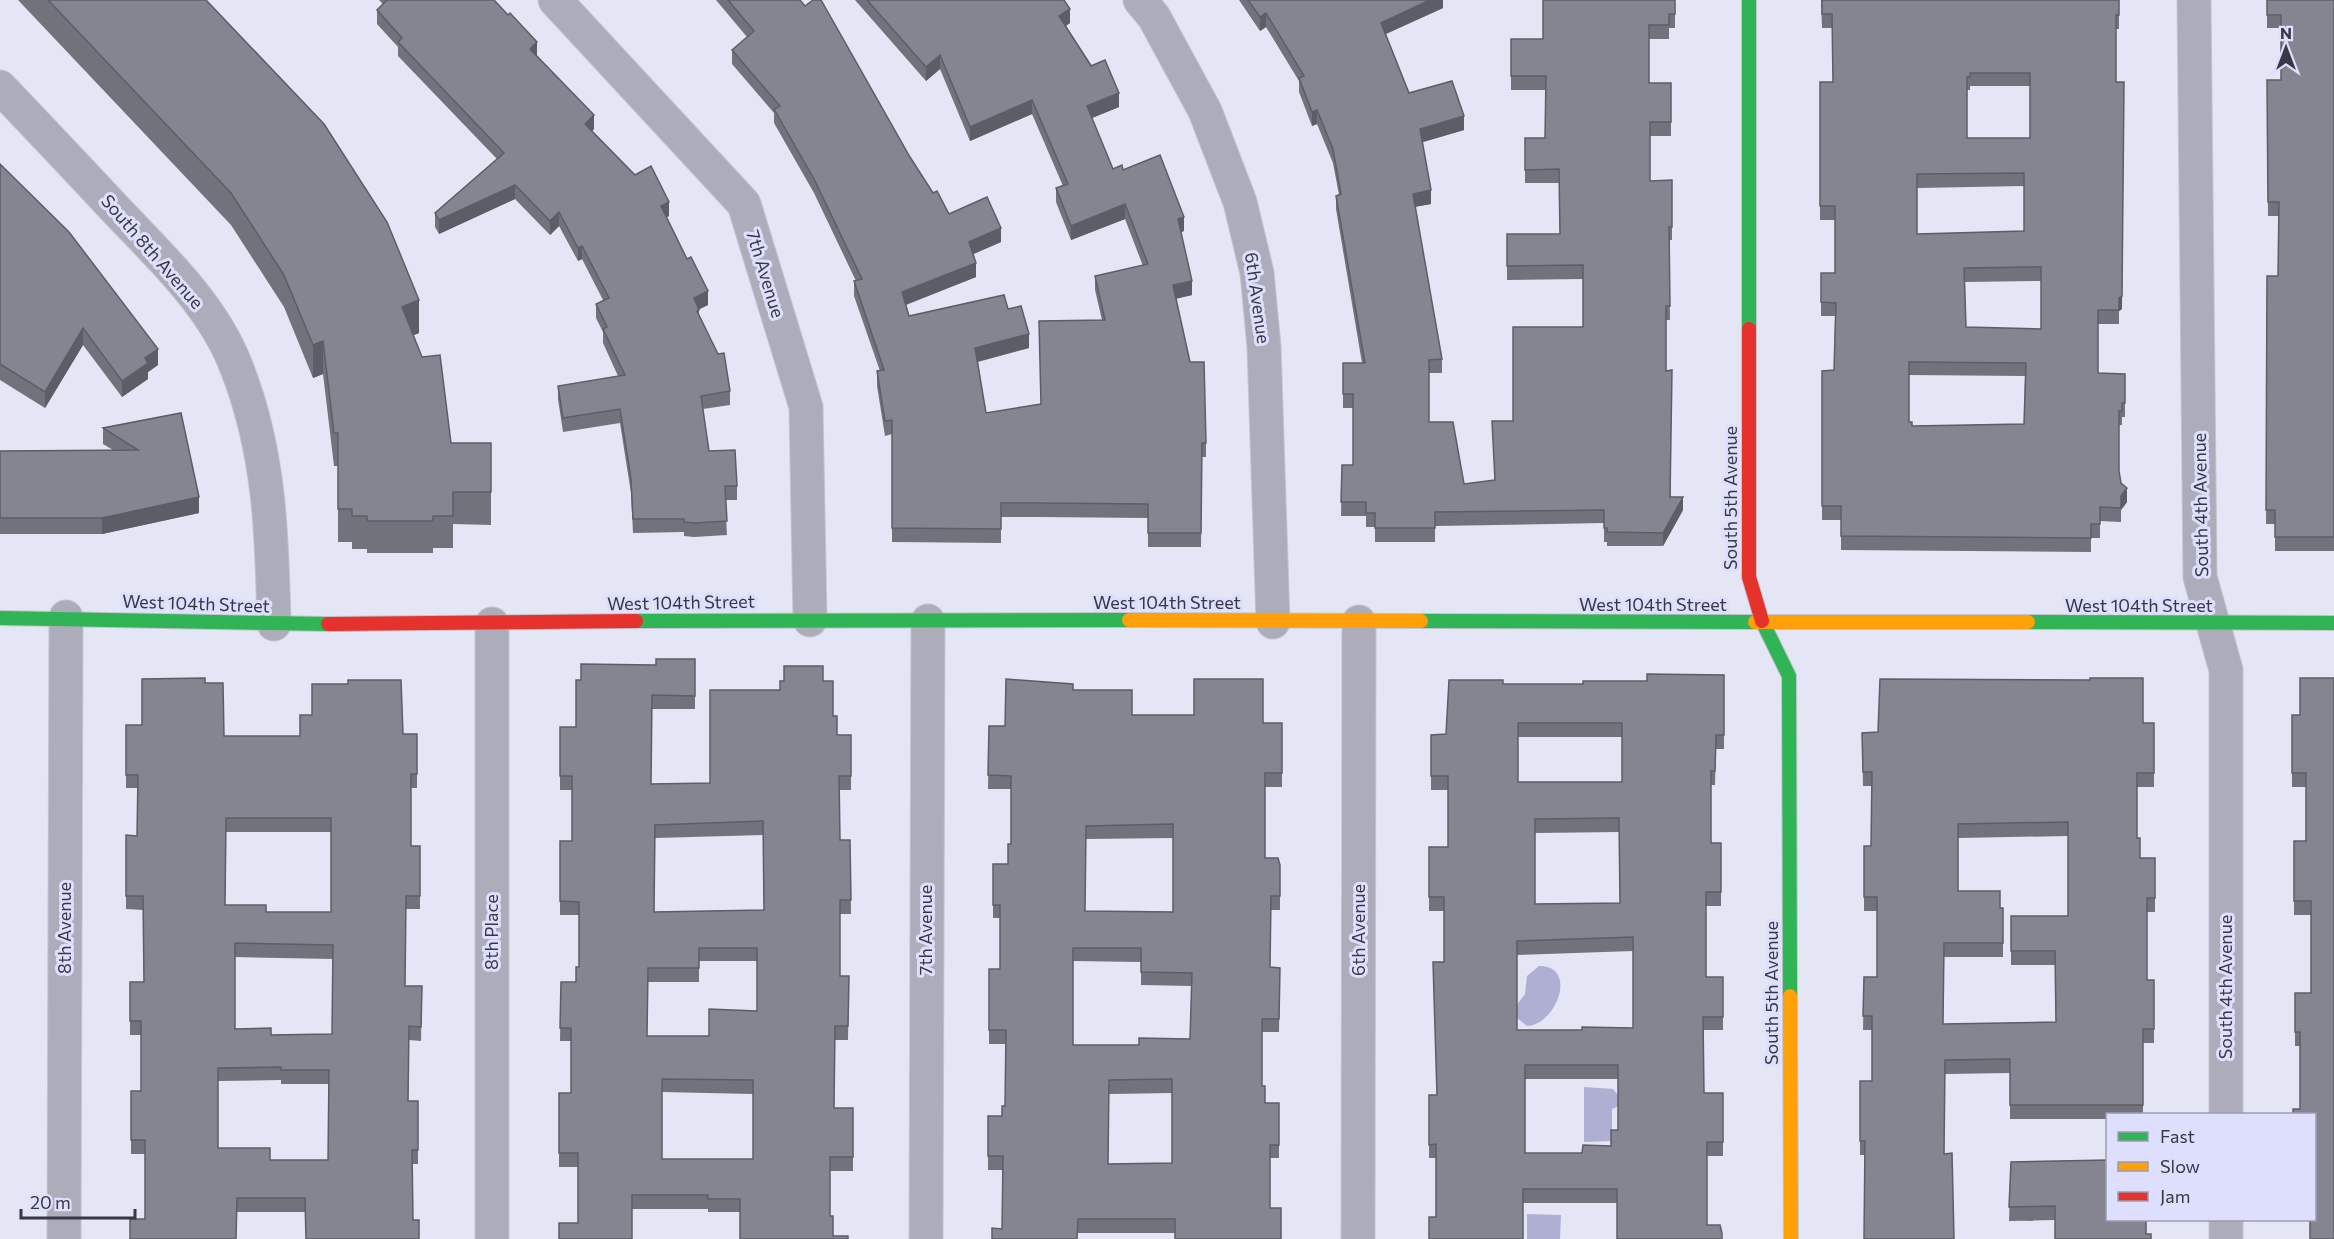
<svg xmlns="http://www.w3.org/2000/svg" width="2334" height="1239" font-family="Commissioner,sans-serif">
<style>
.water{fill:#aeafd3}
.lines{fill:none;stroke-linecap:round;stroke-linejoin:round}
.street-casing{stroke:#c3c4d0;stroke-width:35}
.fast-casing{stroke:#c3c4d0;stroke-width:16}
.slow-casing{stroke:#c3c4d0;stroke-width:16}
.jam-casing{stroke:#c3c4d0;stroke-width:16}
.street{stroke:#acacba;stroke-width:33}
.fast{stroke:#30b455;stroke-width:14}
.slow{stroke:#ff9f0a;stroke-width:14}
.jam{stroke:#e5322d;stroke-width:14}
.wall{fill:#72727d;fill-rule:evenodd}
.shaded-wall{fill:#5c5d66}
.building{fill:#848591;stroke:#5c5d66;stroke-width:1.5;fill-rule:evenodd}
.labels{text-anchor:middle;stroke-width:6;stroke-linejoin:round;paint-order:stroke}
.street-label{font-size:18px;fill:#373746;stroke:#dddffc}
</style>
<rect width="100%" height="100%" fill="#e4e5f5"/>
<g class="water">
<path d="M1539 966C1579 966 1556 1025 1527 1026L1516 1017V1006L1525 994 1527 976Z"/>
<path d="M1584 1087 1613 1089 1621 1099 1619 1106 1612 1109V1141L1584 1142Z"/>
<path d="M1527 1214 1561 1215 1560 1239H1527Z"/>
</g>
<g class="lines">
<defs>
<g id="street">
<path d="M555 0 744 204 806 407 810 620"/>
<path d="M1140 0 1154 17 1205 111 1240 202 1257 273 1264 347 1273 622"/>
<path d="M2194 0 2200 577 2226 670V1114"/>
<path d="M0 87C39 128 79 170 118 212 161 257 213 306 236 366 270 451 272 535 274 624"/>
<path d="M2226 1220V1239"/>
<path d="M64 1239 66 617"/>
<path d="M492 1239V624"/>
<path d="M926 1239 928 621"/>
<path d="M1358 1239 1359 622"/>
</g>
<g id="fast">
<path d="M1749 0V329"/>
<path d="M0 618 328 624"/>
<path d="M636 621 1129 620"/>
<path d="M1421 621 1755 622"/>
<path d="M1762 621 1789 676 1790 996"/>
<path d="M2028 622 2334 623"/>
</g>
<g id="slow">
<path d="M1129 620 1421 621"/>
<path d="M1755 622H2028"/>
<path d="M1790 996 1791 1239"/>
</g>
<g id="jam">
<path d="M1749 329V577L1762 621"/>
<path d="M328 624 636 621"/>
</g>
</defs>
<use href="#street" class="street-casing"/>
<use href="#fast" class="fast-casing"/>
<use href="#slow" class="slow-casing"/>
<use href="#jam" class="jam-casing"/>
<use href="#street" class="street"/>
<use href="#fast" class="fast"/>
<use href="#slow" class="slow"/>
<use href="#jam" class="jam"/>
</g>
<g class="wall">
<path d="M18 0H206L419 333 413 335 451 443H491V525L453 524V548H433V553H367V549H352V542H338V466H334L323 374 313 378 284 307 231 225Z"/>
<path d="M379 0H494L594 129 592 131 669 216 666 217 708 305 699 309V315L730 391V405L703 409 709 451 737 486V500H725L727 535 694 537 684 536V532L633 533 631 493 620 423 563 432 558 399V386L618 376 603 343V332L596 318V304L603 300 582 259 578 261 559 226 550 235 515 199 439 234 435 227V213L497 159 398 56V47L377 24V10L383 4Z"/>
<path d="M716 0H800L910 157 933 193 949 214 1001 242 973 254 976 277 906 305 909 316 1008 309 1029 348 978 362 986 413 1040 404 1102 320 1095 290V276L1143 266 1125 219 1071 240 1056 202V188L1063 186 1032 114 970 141 940 69 926 81 855 0H1064L1070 23 1066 26 1119 107 1092 118 1113 169 1123 170 1184 231 1181 232 1192 295 1176 299 1206 443V457H1202L1201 547H1148V518L1039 517H1001V543L892 542V434L885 436 877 386V371H880L854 296V281H856L814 193 774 123V113L732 64V50L747 37Z"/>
<path d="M1239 0H1443V8L1386 34 1409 93 1464 130 1422 142 1431 204 1415 207 1442 359V373H1429V422L1464 484 1495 480 1492 421H1513L1583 327V279L1507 280V234H1560L1559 183H1525V138H1545L1546 90H1511V39H1543L1675 0V28H1669V39H1649V83H1671V136H1650V181L1672 180V240H1669L1670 320H1666V371L1671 497 1683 510 1663 546H1607V542H1604V523L1435 526V542H1375V527H1366V516H1341L1342 465H1353V408H1343V363H1362L1336 209V196L1339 195 1333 163 1317 124 1312 126 1299 92V81L1266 27 1260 31Z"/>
<path d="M1821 0H2119V29H2116V82L2122 309 2119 311V324H2098V373L2125 374V417H2122V425H2119V471L2121 483 2127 502 2121 510V522L2100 521V538H2091V552L1841 550V520H1822V371L1834 370 1835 316H1821V273H1835V220H1820V82H1833L1832 28H1822ZM1970 86H2030V138H1967V90H1970ZM2024 186V231L1917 234V188ZM2041 281V329L1966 327 1965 282ZM1909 375 2025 376 2024 424 1912 426 1909 422Z"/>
<path d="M2267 0H2334V551H2275V524H2266L2267 276H2278L2279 216H2268L2267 80H2281V28H2267Z"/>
<path d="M0 164 158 365 148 372V379L122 397 83 345 45 408 0 380Z"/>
<path d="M181 413 199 513 102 534H0V451L113 450 103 444V428Z"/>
<path d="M695 659V709H652L651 784 710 783 780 690 823 681 833 716 837 735H851V790H839L840 840H850L851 914H840V976H849L848 1040H835L834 1108H853V1171H830L740 1239V1212H708V1209H632L578 1223V1167H559V1093H571V1041H560L561 982H576L579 967V915H560V841H572V790H560V727H576L581 680 656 665ZM763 835 764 910 654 912 655 838ZM699 961H757V1011L709 1036H647L648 982H699ZM662 1092 753 1094V1159H662Z"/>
<path d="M1724 675V749H1716L1715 785H1711V843H1721V906H1706V977H1723V1030H1703L1704 1093H1723V1156H1707V1225L1722 1233 1617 1203H1523L1436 1217V1158H1429V1095H1437L1433 962H1444V911H1429V847H1448V790H1431V735L1446 734 1503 684H1583L1647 681ZM1518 737H1622V782H1518ZM1619 832 1620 903 1535 904V833ZM1633 951V1028L1582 1030H1517V955ZM1525 1079H1618V1130L1611 1146 1582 1153H1525Z"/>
<path d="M2334 678 2314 1114 2300 1109V1046H2295V993H2311V915H2294V841H2306V787H2292V715H2300Z"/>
<path d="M205 683 224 736H300L417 734V788H411V846H420V909H406L405 986H422L421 1041 409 1040 408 1101H418V1164H412L413 1220 419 1239 305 1212H237L145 1219V1154H131V1091H141V1035H130V982H144L143 910 126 909V835L137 836V788H126V725H142ZM226 832H331V912H266L225 905ZM235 957 333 959 332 1034 271 1035 235 1029ZM281 1080V1084H329L328 1160H270L218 1148V1081Z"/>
<path d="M1073 690 1132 715H1194L1263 723H1282V787H1265V858L1280 865V910H1271L1270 967 1280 968 1279 1032H1262V1086L1265 1103H1279V1158H1270L1175 1233H1078L1002 1229V1170H988V1116H1002L1005 1106 1006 1044H989V969H1000V918H993V864H1008L1011 844V789H988L989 726H1005ZM1173 838V912L1085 911 1086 839ZM1073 961 1141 962V985L1192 986 1190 1039 1139 1045H1073ZM1172 1093V1163L1108 1164 1109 1094Z"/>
<path d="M2154 723V787H2137V838L2140 858H2155V912H2147V980H2154V1043H2143V1114H2108V1119H2010V1073L1945 1074 1865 1155H1860V1081H1872V1030H1863L1864 977H1877V911H1864V846H1871L1872 786H1863L1862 733ZM2068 836V916H2011V965H2055L2056 1022 1943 1024 1944 957H2003V908H2000L1958 891V838Z"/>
<path d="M2011 1162 2146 1234 2055 1220 2009 1221Z"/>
</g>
<g class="shaded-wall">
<path d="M1430 0H1443V8L1381 36V23Z"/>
<path d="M1070 9V23L1059 30V16Z"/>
<path d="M1266 13V27L1260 31V17Z"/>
<path d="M537 42V56L530 63V49Z"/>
<path d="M940 55V69L926 81V67Z"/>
<path d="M1119 93V107L1087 120V106Z"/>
<path d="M2124 96 2122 309 2119 311V298Z"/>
<path d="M1032 100V114L970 141V127Z"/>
<path d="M1317 110V124L1312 126V112Z"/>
<path d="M594 115V129L585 138V124Z"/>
<path d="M1464 116V130L1420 143V129Z"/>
<path d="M515 185V199L439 234V220Z"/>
<path d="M1431 190V204L1413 207V194Z"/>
<path d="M669 202V216L661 220V206Z"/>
<path d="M1125 204V219L1071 240V226Z"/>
<path d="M559 212V226L550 235V221Z"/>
<path d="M1184 217V231L1178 233V219Z"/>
<path d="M1001 228V242L969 256V242Z"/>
<path d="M582 246V259L578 261V248Z"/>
<path d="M976 263V277L902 306V292Z"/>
<path d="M1192 281V295L1173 299V285Z"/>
<path d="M708 291V305L694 312V298Z"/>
<path d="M419 300V333L402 340V307Z"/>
<path d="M83 328V345L45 408V392Z"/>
<path d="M1029 334V348L975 362V348Z"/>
<path d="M323 341V374L313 378V345Z"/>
<path d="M158 349V365L148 372V379L122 397V381L145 358Z"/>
<path d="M2127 488V502L2121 510V496Z"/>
<path d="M199 497V513L102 534V518Z"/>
<path d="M1683 497V510L1663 546V533Z"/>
</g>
<g class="building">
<path d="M48 0H206L324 124 387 222 419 300 402 307 422 357 440 355 451 443H491V492H453V516H433V521H367V516H352V509H338V433H334L323 341 313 345 284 275 231 193Z"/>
<path d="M387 0H494L508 15 510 13 537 42 530 49 594 115 585 124 635 175 651 166 669 202 661 206 687 259 691 257 708 291 694 298 699 310 697 311 718 354 724 353 730 391 701 396 709 451 735 450 737 486H725L727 521 694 523 684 522V519H633L631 479 620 409 563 418 558 386 625 375 603 329 607 327 596 304 609 298 582 246 578 248 559 212 550 221 515 185 439 220 435 213 504 153 398 42 402 38 377 10Z"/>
<path d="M728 0H800L805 6 813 0H821L910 157 933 193 937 191 949 214 987 197 1001 228 969 242 976 263 902 292 909 316 1004 295 1008 309 1021 306 1029 334 975 348 986 413 1041 404 1039 321 1105 320 1095 276 1148 264 1125 204 1071 226 1056 188 1068 184 1032 100 970 127 940 55 926 67 867 0H1064L1070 9 1059 16 1091 66 1105 60 1119 93 1087 106 1113 169 1122 165 1123 170 1160 155 1184 217 1178 219 1192 281 1173 285 1190 362H1204L1206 443H1202L1201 533H1148V504L1039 503H1001V529L892 528V420L885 421 877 371 884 370 854 281 862 279 814 179 774 109 780 106 732 50 754 31Z"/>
<path d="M1248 0H1430L1381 23 1409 93 1452 81 1464 116 1420 129 1431 190 1413 194 1442 359 1429 360V422H1453L1464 484 1495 480 1492 421H1513V327H1583V265L1507 266V234H1560L1559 169 1525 170V138H1545L1546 76H1511V39H1543V0H1675V14H1669V25H1649V83H1671V122H1650V181L1672 180V227H1669L1670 306H1666V371L1672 370 1670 497H1683L1663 533 1607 532V528H1604V510L1435 512V528H1375V513H1366V502H1341L1342 465H1353V394H1343V363H1365L1336 196 1341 194 1333 149 1317 110 1312 112 1299 78 1304 76 1266 13 1260 17Z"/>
<path d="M1822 0H2119V15H2116V82H2124L2122 296 2119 298V310H2098V373L2125 374V403H2122V411H2119V471L2121 483 2127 488 2121 496V508L2100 507V524H2091V538L1841 536V506H1822V371L1834 370 1836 303 1821 302V273H1835V206H1820V82H1833L1832 14H1822ZM1970 73H2030V138H1967V77H1970ZM2024 173V231L1917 234V174ZM2041 267V329L1966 327 1964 268ZM1909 362 2026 363 2024 424 1912 426V422H1909Z"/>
<path d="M2267 0H2334V537H2275V510H2266L2267 276H2278L2279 202H2268L2267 80H2281V15H2267Z"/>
<path d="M0 164 69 232 158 349 145 358 148 363 122 381 83 328 45 392 0 364Z"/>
<path d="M181 413 199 497 102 518H0V451L138 450 103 428Z"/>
<path d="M656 659H695V696L652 695 651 784 710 783V690H780V681H784V666H823V681H833V716H837V735H851V776H839L840 840H850L851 900H840V976H849L848 1026H835L834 1108H853V1157H830V1216H833V1236H848V1239H740V1199H708V1195H632V1239H559V1223H578V1153H559V1093H571V1028H560L561 982H576V967H579V902L560 901V841H572V776H560V727H576V680H581V664L656 665ZM763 821 764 910 654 912 655 825ZM699 948H757V1011L709 1009V1036H647L648 968H699ZM662 1079 753 1080V1159H662Z"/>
<path d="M1647 674 1724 675V735H1716L1715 771H1711V843H1721V892H1706V977H1723V1017H1703L1704 1093H1723V1142H1707V1225H1720L1722 1233V1239H1617V1189H1523V1239H1429V1217H1436V1144L1429 1145V1095H1437L1433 962H1444V897H1429V847H1448V776H1431V735L1446 734 1449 680H1503V684H1583V681H1647ZM1518 723H1622V782H1518ZM1619 818 1620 903 1535 904V819ZM1633 937V1028L1582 1027V1030H1517V941ZM1525 1065H1618V1130H1611V1146L1583 1145 1582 1153H1525Z"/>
<path d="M205 678V683H223L224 736H300V715H312V684H348V680H401L403 734H417V774H411V846H420V896H406L405 986H422L421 1027 409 1026 408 1101H418V1150H412L413 1220H419V1239H306L305 1198H237L236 1239H130V1219H145V1140H131V1091H141V1021H130V982H144L143 896H126V835L137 836 138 775H126V725H142V679ZM226 818H331V912H266V905H225ZM235 943 333 945 332 1034 271 1035V1028L235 1029ZM281 1067V1070H329L328 1160H270V1148H218V1068Z"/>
<path d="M2090 678H2143V723H2154V773H2137V838H2140V858H2155V898H2147V980H2154V1029H2143V1105H2010V1059L1945 1060 1944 1154 1952 1153 1954 1239H1864L1865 1141H1860V1081H1872V1016H1863L1864 977H1877V897H1864V846H1871L1872 772H1863L1862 733 1878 732 1880 679 2090 680ZM2068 822V916H2011V951H2055L2056 1022 1943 1024 1944 943H2003V908H2000V891H1958V824Z"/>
<path d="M2300 678H2334V1239H2310V1220H2314V1114H2293V1109H2300V1032H2295V993H2311V901H2294V841H2306V773H2292V715H2300Z"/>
<path d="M1006 679 1073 684V690H1132V715H1194V679H1263V723H1282V773H1265V858H1278L1280 865V896H1271L1270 967 1280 968 1279 1019H1262V1086H1265V1103H1279V1145H1270V1208H1281V1239H1175V1219H1078L1077 1239H992V1228L1002 1229 1003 1156H988V1116H1002V1106H1005L1006 1030H989V969H1000V905H993V864H1008V844H1011V776L988 775 989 726H1005ZM1173 824V912L1085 911 1086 826ZM1073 948H1141V972L1192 973 1190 1039 1139 1038V1045H1073ZM1172 1079V1163L1108 1164 1109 1080Z"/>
<path d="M2108 1160V1220H2146V1234H2151V1239H2055V1206L2009 1207 2011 1162Z"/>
</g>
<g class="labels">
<g class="street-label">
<text transform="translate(152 252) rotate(49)" y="6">South 8th Avenue</text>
<text transform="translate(765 274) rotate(73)" y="6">7th Avenue</text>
<text transform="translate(1257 298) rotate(82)" y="6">6th Avenue</text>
<text transform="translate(1731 498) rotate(-90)" y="6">South 5th Avenue</text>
<text transform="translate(2201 505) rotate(-91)" y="6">South 4th Avenue</text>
<text transform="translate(681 603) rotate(-1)" y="6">West 104th Street</text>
<text x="1167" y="609">West 104th Street</text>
<text transform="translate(196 604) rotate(2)" y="6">West 104th Street</text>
<text x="1653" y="611">West 104th Street</text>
<text x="2139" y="612">West 104th Street</text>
<text transform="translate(65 928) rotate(-90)" y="6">8th Avenue</text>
<text transform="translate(926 930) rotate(-90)" y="6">7th Avenue</text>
<text transform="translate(1359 930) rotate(-90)" y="6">6th Avenue</text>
<text transform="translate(492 932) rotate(-90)" y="6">8th Place</text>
<text transform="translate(2226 987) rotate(-90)" y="6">South 4th Avenue</text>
<text transform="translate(1772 993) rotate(-90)" y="6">South 5th Avenue</text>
</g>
</g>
<rect x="2106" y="1113" width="210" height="108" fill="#dddffc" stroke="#9b9cb3" stroke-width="1.5"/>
<rect x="2118" y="1132" width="30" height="9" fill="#30b455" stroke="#9b9cb3" stroke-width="1.5"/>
<text x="2160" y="1143" font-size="18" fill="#373746">Fast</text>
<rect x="2118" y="1162" width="30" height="9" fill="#ff9f0a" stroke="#9b9cb3" stroke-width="1.5"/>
<text x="2160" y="1173" font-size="18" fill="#373746">Slow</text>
<rect x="2118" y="1192" width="30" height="9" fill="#e5322d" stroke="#9b9cb3" stroke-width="1.5"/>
<text x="2160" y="1203" font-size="18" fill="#373746">Jam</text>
<g transform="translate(2286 48)" stroke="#dddffc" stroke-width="4.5" paint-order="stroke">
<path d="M0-4.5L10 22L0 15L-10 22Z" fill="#373746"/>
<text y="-9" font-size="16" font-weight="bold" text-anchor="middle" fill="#373746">N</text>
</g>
<path d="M21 1209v9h114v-9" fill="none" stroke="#373746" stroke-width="3"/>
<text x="30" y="1209" font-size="18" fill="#373746" stroke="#dddffc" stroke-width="4.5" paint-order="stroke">20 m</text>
</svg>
